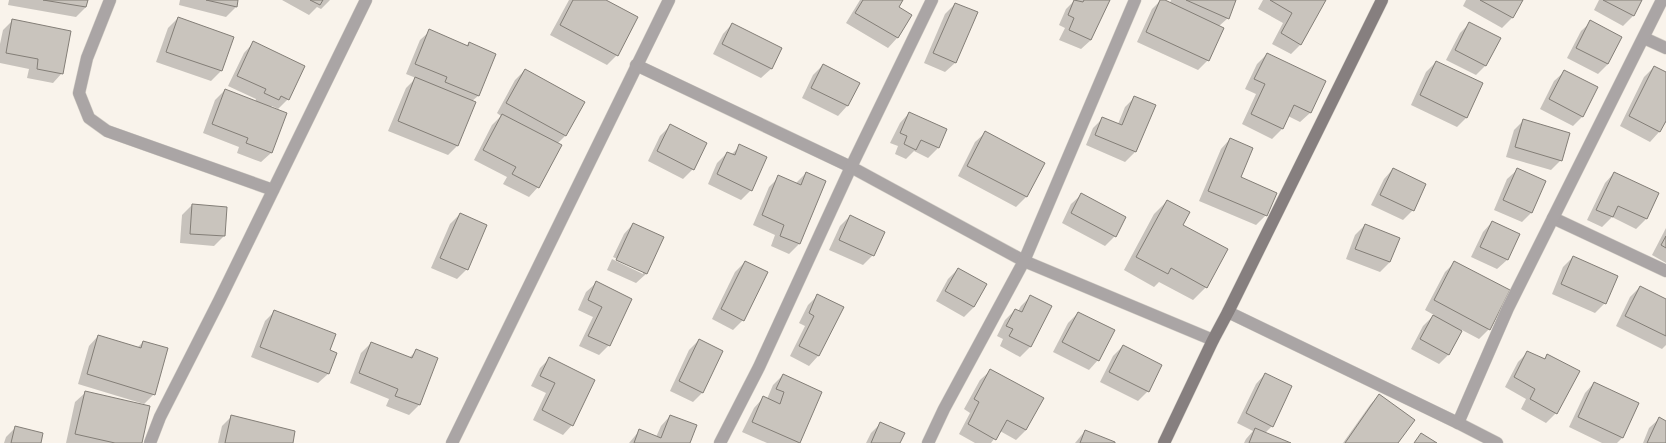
<svg xmlns="http://www.w3.org/2000/svg" width="1666" height="443" font-family="'Space Grotesk',sans-serif">
<style>
.shadow{fill:#0003}
.building{fill:#c9c4bd;stroke:#837e77}
.lines{fill:none;stroke-linecap:round;stroke-linejoin:round}
.street-casing{stroke:#d5d0c8;stroke-width:13}
.secondary-casing{stroke:#d5d0c8;stroke-width:13}
.street{stroke:#aaa5a5;stroke-width:12}
.secondary{stroke:#867f7f;stroke-width:12}
</style>
<rect width="100%" height="100%" fill="#f9f3eb"/>
<g class="shadow">
<path d="M9 0H87L86 7 76 17 8 5Z"/>
<path d="M180 0H237L236 7 226 17 179 5Z"/>
<path d="M282 0H330L321 9 317 7 309 15Z"/>
<path d="M569 0H604L617 55 607 65 550 35Z"/>
<path d="M860 0H902L897 8 910 15 897 38 888 48 846 23Z"/>
<path d="M1075 0H1109L1091 40 1081 49 1059 40 1065 28 1059 25 1066 9Z"/>
<path d="M1161 0 1170 3 1171 0H1235L1228 18 1219 26 1222 28 1208 60 1198 70 1137 42 1152 9Z"/>
<path d="M1263 0H1325L1301 44 1291 54 1272 44 1283 23 1258 9Z"/>
<path d="M1466 0H1521L1512 18 1502 28 1463 6Z"/>
<path d="M1599 0H1641L1633 16 1623 26 1594 10Z"/>
<path d="M955 4V63L945 72 924 63 945 14Z"/>
<path d="M178 18 233 38 221 71 211 81 156 62 168 28Z"/>
<path d="M12 21 62 73 53 83 27 78 29 69 0 63V44L3 30Z"/>
<path d="M1591 22 1621 37 1608 64 1598 74 1567 58 1581 31Z"/>
<path d="M732 24 781 49 771 69 761 78 713 54 723 34Z"/>
<path d="M1469 24 1486 65 1476 75 1446 60 1460 33Z"/>
<path d="M430 31 466 46 469 43 495 54 478 96 472 101 458 145 448 155 388 131 406 88 416 78 406 74 420 40Z"/>
<path d="M253 43 288 99 278 109 272 106 270 108 271 153 261 162 237 153 239 147 203 133 215 100 225 90 255 102 256 99 228 86 244 53Z"/>
<path d="M1267 54 1310 113 1300 122 1288 116 1282 129 1272 139 1242 124 1256 94 1245 89 1257 64Z"/>
<path d="M1436 62 1467 117 1457 127 1411 105 1426 72Z"/>
<path d="M823 65 858 83 847 106 838 116 802 98 813 75Z"/>
<path d="M1654 67 1666 73V123L1664 122 1659 132 1650 142 1620 126 1644 77Z"/>
<path d="M525 70 565 136 557 144 538 187 529 197 503 184 507 177 474 160 492 125 501 116 497 113 515 80Z"/>
<path d="M1564 72 1583 116 1573 126 1540 109 1554 81Z"/>
<path d="M1135 97 1155 105 1135 152 1125 162 1086 145 1093 128 1103 118 1118 124 1125 107Z"/>
<path d="M909 113 946 129 938 148 928 158 914 151 906 159 895 154 898 146 890 143 900 123Z"/>
<path d="M1524 120 1561 160 1551 170 1506 157 1514 130Z"/>
<path d="M670 126 693 169 683 179 648 161 660 136Z"/>
<path d="M985 133 1043 163 1026 197 1016 207 958 176 975 142Z"/>
<path d="M1230 139 1240 178 1266 215 1256 225 1199 201 1221 149Z"/>
<path d="M740 146 751 190 741 200 708 184 717 163 727 153 731 155Z"/>
<path d="M1393 169 1413 210 1403 220 1371 205 1384 179Z"/>
<path d="M1517 170 1532 212 1522 222 1494 210 1507 179Z"/>
<path d="M806 173 825 181 799 244 789 254 771 246 775 235 753 225 769 187 779 177 796 183Z"/>
<path d="M1614 173 1658 194 1646 219 1636 229 1612 217 1602 227 1587 220 1605 183Z"/>
<path d="M1081 195 1115 236 1105 246 1062 223 1071 204Z"/>
<path d="M1167 201 1182 225 1206 287 1193 300 1159 282 1154 287 1124 270 1154 214Z"/>
<path d="M192 205 226 208 224 236 214 246 180 243 182 215Z"/>
<path d="M460 214 467 269 457 279 431 268 450 224Z"/>
<path d="M850 216 873 255 863 265 829 250 840 226Z"/>
<path d="M1492 222 1519 235 1507 260 1497 269 1471 257 1483 232Z"/>
<path d="M633 224 646 274 636 283 607 270 612 259 643 274V271L613 257 624 234Z"/>
<path d="M1365 225 1398 238 1390 262 1380 272 1346 259 1355 235Z"/>
<path d="M1666 228V263L1652 255Z"/>
<path d="M1573 257 1605 303 1595 313 1552 294 1563 267Z"/>
<path d="M745 262 743 320 733 330 712 319 735 272Z"/>
<path d="M1455 262 1489 329 1479 339 1462 330 1449 354 1439 364 1411 349 1423 326 1434 315 1425 310 1445 272Z"/>
<path d="M958 269 986 284 974 307 964 317 936 301 948 279Z"/>
<path d="M596 283 630 299 609 345 599 355 579 346 593 317 578 310 586 292Z"/>
<path d="M1640 287 1666 300V345L1662 349 1616 326 1630 297Z"/>
<path d="M818 295 842 307 818 356 809 366 790 356 805 326 799 323 808 305Z"/>
<path d="M1031 296 1051 306 1030 347 1020 357 1000 346 1003 339 997 336 1005 320 1015 310 1018 311 1021 306Z"/>
<path d="M275 311 329 351 328 374 318 383 251 357 265 321Z"/>
<path d="M1078 313 1098 360 1089 370 1053 352 1068 323Z"/>
<path d="M98 336 137 348 143 342 154 394 144 404 78 384 89 346Z"/>
<path d="M699 340 703 392 693 402 670 391 689 350Z"/>
<path d="M371 343 409 358 416 351 437 359 419 405 409 415 386 406 389 399 350 383 361 353Z"/>
<path d="M1123 346 1148 391 1138 401 1100 382 1113 356Z"/>
<path d="M1528 352 1543 360 1548 355 1556 413 1546 423 1521 409 1526 399 1505 387 1518 362Z"/>
<path d="M550 358 572 425 563 435 533 420 546 393 531 386 540 368Z"/>
<path d="M990 371 1042 399 1026 430 1016 440 1000 431 991 443H975L959 434 970 413 964 409 980 380Z"/>
<path d="M1265 374 1272 426 1265 433 1289 443H1244L1246 439 1253 431 1237 423 1256 384Z"/>
<path d="M783 375 821 393 798 443H767L742 432 754 408 763 398 767 399 773 385Z"/>
<path d="M1594 383 1638 403 1622 438 1617 443H1602L1569 427 1585 393Z"/>
<path d="M85 393 141 443H66L75 402Z"/>
<path d="M1379 395 1397 443H1343L1370 405Z"/>
<path d="M232 416 291 443H218L222 426Z"/>
<path d="M670 416 689 443H629L640 430 656 437 661 426Z"/>
<path d="M1659 419 1666 422V443H1643L1649 428Z"/>
<path d="M881 423 899 443H866L871 433Z"/>
<path d="M16 427 40 443H4L6 437Z"/>
<path d="M1085 431 1114 443H1075Z"/>
</g>
<g class="building">
<path d="M43 0H88L86 7Z"/>
<path d="M206 0H238L237 7Z"/>
<path d="M310 0H323L320 5Z"/>
<path d="M573 0H606L638 17 618 56 560 25Z"/>
<path d="M863 0H903L899 7 912 15 898 38 855 13Z"/>
<path d="M1074 0 1083 2 1084 0H1110L1091 40 1069 30 1074 18 1068 15Z"/>
<path d="M1160 0H1165L1224 28 1209 61 1146 32Z"/>
<path d="M1186 0H1236L1229 19Z"/>
<path d="M1270 0H1326L1301 45 1281 33 1292 13Z"/>
<path d="M1480 0H1523L1513 18Z"/>
<path d="M1603 0H1642L1634 16Z"/>
<path d="M955 3 978 12 956 63 933 53Z"/>
<path d="M178 17 234 37 222 71 166 52Z"/>
<path d="M12 19 71 31 63 74 37 69 38 59 6 53Z"/>
<path d="M1590 20 1622 37 1608 64 1576 48Z"/>
<path d="M1469 22 1501 38 1486 66 1455 50Z"/>
<path d="M732 23 782 48 772 69 722 44Z"/>
<path d="M429 29 468 46 469 42 496 54 479 96 445 82 447 77 415 64Z"/>
<path d="M253 41 305 66 289 100 281 96 279 100 264 93 266 89 237 76Z"/>
<path d="M1267 53 1326 81 1311 113 1294 105 1283 129 1251 114 1265 84 1254 79Z"/>
<path d="M1436 61 1483 83 1467 118 1420 95Z"/>
<path d="M823 64 860 83 848 106 811 88Z"/>
<path d="M1654 66 1666 72V121L1660 132 1629 116Z"/>
<path d="M525 69 585 102 566 136 506 103Z"/>
<path d="M1564 70 1598 87 1583 117 1549 99Z"/>
<path d="M415 77 476 102 458 146 398 121Z"/>
<path d="M225 89 287 113 272 153 246 143 248 138 212 124Z"/>
<path d="M1134 96 1156 105 1136 152 1095 135 1102 117 1122 125Z"/>
<path d="M909 112 947 129 939 148 921 140 916 150 904 144 907 136 900 133Z"/>
<path d="M502 114 562 145 539 188 512 174 516 167 483 150Z"/>
<path d="M1523 119 1570 133 1562 161 1515 147Z"/>
<path d="M670 124 707 143 694 170 657 151Z"/>
<path d="M985 131 1045 163 1027 197 967 166Z"/>
<path d="M1230 138 1253 148 1241 177 1277 193 1267 216 1208 191Z"/>
<path d="M739 144 767 157 752 191 717 174 727 152 735 155Z"/>
<path d="M1393 168 1426 184 1414 211 1380 195Z"/>
<path d="M1517 168 1546 181 1532 213 1503 200Z"/>
<path d="M806 172 826 181 800 244 780 236 784 225 762 215 778 175 801 185Z"/>
<path d="M1614 172 1659 193 1647 219 1618 206 1613 217 1596 210Z"/>
<path d="M1081 193 1126 217 1116 237 1071 213Z"/>
<path d="M1167 200 1190 212 1183 225 1228 249 1207 288 1171 268 1168 274 1136 257Z"/>
<path d="M192 204 227 207 225 236 190 234Z"/>
<path d="M460 213 487 225 468 270 440 258Z"/>
<path d="M850 215 885 232 874 256 839 240Z"/>
<path d="M1492 221 1520 234 1508 260 1480 247Z"/>
<path d="M633 223 664 237 647 274 616 260Z"/>
<path d="M1365 224 1400 238 1390 262 1355 249Z"/>
<path d="M1666 236V248L1661 245Z"/>
<path d="M1573 256 1618 276 1606 304 1561 284Z"/>
<path d="M745 261 768 272 744 321 721 309Z"/>
<path d="M1454 261 1510 290 1490 330 1434 300Z"/>
<path d="M958 268 987 284 974 307 945 291Z"/>
<path d="M596 281 632 299 610 346 588 336 602 307 588 300Z"/>
<path d="M1640 286 1666 299V336L1625 316Z"/>
<path d="M817 294 844 307 819 356 799 346 814 316 809 313Z"/>
<path d="M1030 295 1052 306 1031 347 1009 336 1013 329 1006 326 1015 309 1022 312Z"/>
<path d="M274 310 336 334 330 350 337 353 329 374 260 347Z"/>
<path d="M1078 312 1115 330 1099 361 1062 342Z"/>
<path d="M1433 315 1462 331 1449 355 1420 339Z"/>
<path d="M98 335 141 348 143 341 168 348 155 395 87 374Z"/>
<path d="M699 339 723 351 703 393 679 381Z"/>
<path d="M371 342 412 358 416 349 438 358 420 405 395 396 398 389 359 373Z"/>
<path d="M1123 345 1162 365 1149 392 1109 372Z"/>
<path d="M1527 351 1545 359 1547 354 1580 371 1557 414 1530 399 1535 389 1514 377Z"/>
<path d="M549 357 595 380 573 426 542 410 555 383 540 376Z"/>
<path d="M990 369 1044 398 1026 430 1007 420 996 440 968 424 979 402 974 399Z"/>
<path d="M1265 373 1292 386 1273 427 1246 413Z"/>
<path d="M783 374 822 392 800 443 752 422 763 396 780 404 784 392 776 389Z"/>
<path d="M1594 382 1639 403 1623 438 1578 417Z"/>
<path d="M85 391 150 406 142 443H115L75 434Z"/>
<path d="M1379 394 1415 420 1398 443H1345Z"/>
<path d="M231 415 295 431 293 443H225Z"/>
<path d="M670 415 697 425 690 443H634L639 429 661 438Z"/>
<path d="M1659 417 1666 421V443H1647Z"/>
<path d="M880 422 905 433 900 443H871Z"/>
<path d="M15 426 43 433 41 443H11Z"/>
<path d="M1255 428 1291 443H1249Z"/>
<path d="M1085 430 1115 442V443H1080Z"/>
<path d="M1421 433 1437 443H1414Z"/>
</g>
<g class="lines">
<defs>
<g id="street">
<path d="M110 0 87 58 79 93 89 118 107 131 273 190"/>
<path d="M1644 38 1666 48"/>
<path d="M636 65 851 167 1024 261 1213 340"/>
<path d="M1553 218 1666 271"/>
<path d="M1228 312 1458 423 1497 443"/>
<path d="M1458 423 1508 308 1662 0"/>
<path d="M150 443 160 417 219 301 366 0"/>
<path d="M452 443 669 0"/>
<path d="M720 443 759 367 851 167 932 0"/>
<path d="M928 443 944 409 1024 261 1135 0"/>
</g>
<path id="secondary" d="M1164 443 1213 340 1228 312 1382 0"/>
</defs>
<use href="#street" class="street-casing"/>
<use href="#secondary" class="secondary-casing"/>
<use href="#street" class="street"/>
<use href="#secondary" class="secondary"/>
</g>
</svg>
